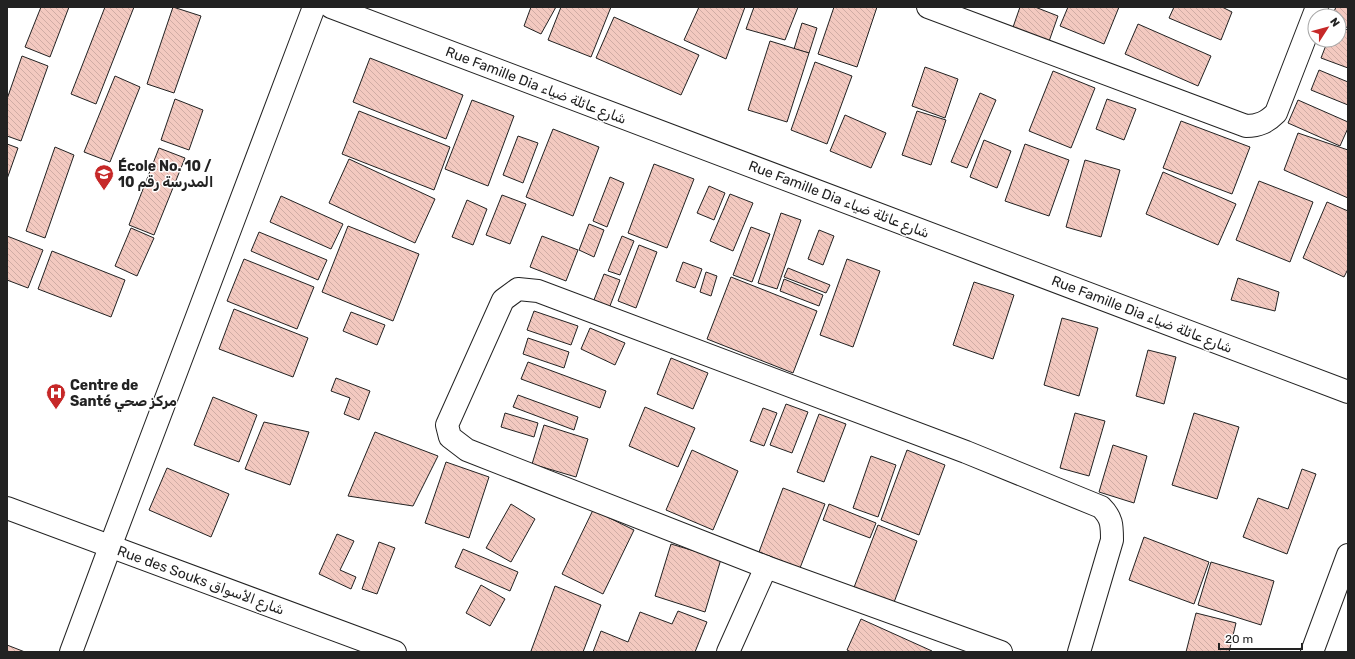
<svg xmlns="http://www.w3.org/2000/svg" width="1355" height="659" font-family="Rubik,'Noto Sans Arabic',sans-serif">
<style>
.building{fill:url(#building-back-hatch);stroke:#222}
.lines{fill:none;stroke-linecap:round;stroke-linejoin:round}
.street-casing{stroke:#222;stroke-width:24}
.secondary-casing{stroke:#222;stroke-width:24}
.street{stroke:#fff;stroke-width:22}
.secondary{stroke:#fff;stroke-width:22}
.labels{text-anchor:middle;stroke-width:3;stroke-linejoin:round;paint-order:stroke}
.street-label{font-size:14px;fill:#222;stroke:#fff}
.poi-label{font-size:14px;font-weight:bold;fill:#222;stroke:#fff;text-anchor:start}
</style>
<defs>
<pattern id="building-back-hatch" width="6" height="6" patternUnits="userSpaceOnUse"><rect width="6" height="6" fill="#f3c9c0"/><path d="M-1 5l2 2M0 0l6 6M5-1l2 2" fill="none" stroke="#d0aca5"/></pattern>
</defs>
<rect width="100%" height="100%" fill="#fff"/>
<g class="building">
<path d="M41 7H69L50 57 25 47Z"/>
<path d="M105 7H134L96 104 71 94Z"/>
<path d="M173 7 201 16 174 93 147 84Z"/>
<path d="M531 7H556L541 34 524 26Z"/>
<path d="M561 7H611L591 57 548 40Z"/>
<path d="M699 7H745L726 59 684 40Z"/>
<path d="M754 7H798L785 40 746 29Z"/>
<path d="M834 7H877L857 67 818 54Z"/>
<path d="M1020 7H1035L1058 16 1047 47 1011 33Z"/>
<path d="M1068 7H1119L1104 44 1060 26Z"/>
<path d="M1174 7H1222L1232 12 1221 40 1169 18Z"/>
<path d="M1336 7H1348V28L1339 24V16H1332Z"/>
<path d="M614 17 699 55 681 95 596 58Z"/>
<path d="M802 23 817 28 809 53 794 49Z"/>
<path d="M1138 24 1211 56 1198 86 1125 54Z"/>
<path d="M1339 27 1348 30V68L1321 58 1328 40H1339Z"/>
<path d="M770 41 809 53 787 122 748 110Z"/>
<path d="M22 56 48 66 21 141 7 136V99Z"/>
<path d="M370 58 463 95 446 139 353 102Z"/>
<path d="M815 62 852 76 827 144 791 130Z"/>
<path d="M925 67 958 79 945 118 912 106Z"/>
<path d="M1319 70 1348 82V105L1311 90Z"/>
<path d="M1053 71 1095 88 1071 148 1029 131Z"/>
<path d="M115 76 140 87 110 162 84 152Z"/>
<path d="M980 93 996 100 967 168 951 162Z"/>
<path d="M175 99 203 110 189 150 161 140Z"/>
<path d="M1107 99 1136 109 1124 140 1096 129Z"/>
<path d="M472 100 514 116 488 186 445 169Z"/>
<path d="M1298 100 1348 122V128L1340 146 1288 123Z"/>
<path d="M359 111 450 147 434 190 342 154Z"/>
<path d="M917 111 946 120 931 165 902 155Z"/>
<path d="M845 115 886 133 871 168 830 151Z"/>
<path d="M1181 121 1250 147 1232 194 1163 168Z"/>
<path d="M553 129 599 147 573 216 526 197Z"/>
<path d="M1298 133 1348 150V198L1284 170Z"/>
<path d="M518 136 538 143 523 183 503 175Z"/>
<path d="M984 140 1011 151 997 188 970 177Z"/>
<path d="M7 144 18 148 7 179Z"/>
<path d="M1025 144 1069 160 1049 216 1005 201Z"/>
<path d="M55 147 74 155 45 238 26 231Z"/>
<path d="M159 148 185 158 154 235 129 225Z"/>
<path d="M349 159 435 199 415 243 329 203Z"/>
<path d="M1085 160 1120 170 1101 237 1066 227Z"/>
<path d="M654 164 694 179 667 248 628 233Z"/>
<path d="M1163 172 1236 204 1218 245 1146 214Z"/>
<path d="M610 177 624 183 607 227 593 221Z"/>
<path d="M1259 181 1313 202 1290 262 1236 240Z"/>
<path d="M709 186 725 193 714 220 697 213Z"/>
<path d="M730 194 753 203 733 251 710 241Z"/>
<path d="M502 195 526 204 510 244 486 235Z"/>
<path d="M281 196 343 224 331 249 270 222Z"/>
<path d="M467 200 487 209 473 245 452 237Z"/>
<path d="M1327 202 1348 211V269L1344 277 1303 258Z"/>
<path d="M781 213 801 220 777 289 758 283Z"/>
<path d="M589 224 604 230 594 257 579 250Z"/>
<path d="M348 226 419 254 393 321 322 292Z"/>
<path d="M751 227 770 234 752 282 733 275Z"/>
<path d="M131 228 154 238 137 276 115 266Z"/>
<path d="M819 230 834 236 823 265 808 259Z"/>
<path d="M259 232 327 260 318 280 251 251Z"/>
<path d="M7 236 43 250 28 288 7 280Z"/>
<path d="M542 236 578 250 566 281 530 267Z"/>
<path d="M622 236 634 241 620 275 608 271Z"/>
<path d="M639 245 657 252 636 308 618 301Z"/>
<path d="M52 251 125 280 111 317 38 289Z"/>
<path d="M244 259 314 287 297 329 227 301Z"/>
<path d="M847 259 880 271 853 347 820 335Z"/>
<path d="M683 262 702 269 695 288 676 281Z"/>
<path d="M788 268 830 285 826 293 784 277Z"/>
<path d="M706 272 717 276 711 296 700 292Z"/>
<path d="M604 274 620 280 608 311 592 305Z"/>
<path d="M731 277 817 311 793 373 707 339Z"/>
<path d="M1238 278 1279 292 1275 311 1231 300Z"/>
<path d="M784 279 823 295 819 306 780 291Z"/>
<path d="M974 282 1014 295 993 359 953 345Z"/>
<path d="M234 309 308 338 293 377 219 349Z"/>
<path d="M534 311 578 326 571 345 527 330Z"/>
<path d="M351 312 385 325 377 345 343 331Z"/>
<path d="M1062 318 1098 328 1079 396 1044 385Z"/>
<path d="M590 328 625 343 615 365 581 349Z"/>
<path d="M528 338 569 352 564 368 523 354Z"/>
<path d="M1148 350 1176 357 1164 404 1136 396Z"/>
<path d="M671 358 708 373 693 409 657 394Z"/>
<path d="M528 362 606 391 600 408 521 379Z"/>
<path d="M336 378 370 391 359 420 344 414 350 398 331 391Z"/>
<path d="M518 395 578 417 574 430 513 407Z"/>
<path d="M213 397 257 415 239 462 194 445Z"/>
<path d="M786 404 808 412 792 453 770 445Z"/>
<path d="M645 407 695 428 678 467 629 446Z"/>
<path d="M763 408 777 413 764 446 750 441Z"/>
<path d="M505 413 538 423 534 437 501 427Z"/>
<path d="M1075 413 1105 421 1089 476 1060 468Z"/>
<path d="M1194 413 1239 427 1217 499 1172 485Z"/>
<path d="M819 414 846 424 824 482 797 472Z"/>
<path d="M264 422 309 432 290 485 245 469Z"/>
<path d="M544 425 588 439 576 477 532 464Z"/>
<path d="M375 432 438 456 413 506 348 496Z"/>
<path d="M1113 445 1147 456 1134 503 1099 492Z"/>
<path d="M692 450 738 471 713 530 666 510Z"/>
<path d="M907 450 945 465 919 535 881 520Z"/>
<path d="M871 456 896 465 878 517 853 508Z"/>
<path d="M446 462 489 477 469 538 425 523Z"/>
<path d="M167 468 229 494 211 537 149 510Z"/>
<path d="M1302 469 1316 474 1287 554 1243 537 1258 498 1288 509Z"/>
<path d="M783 488 825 504 800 568 759 552Z"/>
<path d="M511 504 535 519 511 562 486 548Z"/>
<path d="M829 504 876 523 870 538 823 520Z"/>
<path d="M593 510 634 530 603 594 562 574Z"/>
<path d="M878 525 917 541 893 605 853 590Z"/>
<path d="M337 534 354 541 340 570 356 577 351 589 319 574Z"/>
<path d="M1144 537 1209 562 1194 604 1129 580Z"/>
<path d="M379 542 395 548 377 594 362 589Z"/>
<path d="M671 544 721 559 705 612 655 596Z"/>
<path d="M463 549 518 572 510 591 455 567Z"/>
<path d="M1211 562 1274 581 1261 625 1198 605Z"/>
<path d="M481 585 505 599 490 626 466 613Z"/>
<path d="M555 586 601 605 583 652H534L531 651Z"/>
<path d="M678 611 707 622 695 652H593L601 631 628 642 640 612 672 624Z"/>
<path d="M1196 613 1236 623 1229 652H1186Z"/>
<path d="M861 619 932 651 931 652H851L847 650Z"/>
<path d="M7 645 25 652H7Z"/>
</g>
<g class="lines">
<defs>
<g id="street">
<path d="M331 7 1348 392"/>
<path d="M928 7 1246 126C1259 126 1267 122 1276 113L1317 7"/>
<path d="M7 508 395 652"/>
<path d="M728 652 766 567"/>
<path d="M1001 652 766 567 467 450 450 437 447 425 503 300 518 289 538 291 966 452 1101 507C1112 518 1112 525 1112 540L1079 652"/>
<path d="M1312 652 1348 555"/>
</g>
<path id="secondary" d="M71 652 110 547 314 7"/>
</defs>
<use href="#street" class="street-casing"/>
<use href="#secondary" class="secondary-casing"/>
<use href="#street" class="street"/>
<use href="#secondary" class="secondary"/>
</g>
<defs>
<symbol id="school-pin" viewBox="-11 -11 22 30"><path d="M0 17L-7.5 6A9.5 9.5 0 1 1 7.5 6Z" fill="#c62828" stroke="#fff"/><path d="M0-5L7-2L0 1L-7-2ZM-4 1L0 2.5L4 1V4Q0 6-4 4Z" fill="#fff"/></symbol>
<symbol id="hospital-pin" viewBox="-11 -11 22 30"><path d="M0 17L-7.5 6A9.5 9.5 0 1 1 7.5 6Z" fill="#c62828" stroke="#fff"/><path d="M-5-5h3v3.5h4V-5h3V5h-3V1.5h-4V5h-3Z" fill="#fff"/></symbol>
</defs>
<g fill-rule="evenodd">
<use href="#school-pin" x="93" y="163" width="22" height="30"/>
<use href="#hospital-pin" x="45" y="382" width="22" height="30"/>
</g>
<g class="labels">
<g class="street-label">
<text transform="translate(536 85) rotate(21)" y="5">Rue Famille Dia شارع عائلة ضياء</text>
<text transform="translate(839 199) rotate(21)" y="5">Rue Famille Dia شارع عائلة ضياء</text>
<text transform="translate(1142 314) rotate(21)" y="5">Rue Famille Dia شارع عائلة ضياء</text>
<text transform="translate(201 580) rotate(20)" y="5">Rue des Souks شارع الأسواق</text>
</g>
<g class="poi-label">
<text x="118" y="171">École No. 10 /<tspan x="118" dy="16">المدرسة رقم 10</tspan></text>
<text x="70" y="390">Centre de<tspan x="70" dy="16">Santé مركز صحي</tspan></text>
</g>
</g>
<rect width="1355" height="659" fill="none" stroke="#222222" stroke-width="16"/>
<g transform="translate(1327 28) rotate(54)"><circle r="19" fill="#ffffff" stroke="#a7a7a7"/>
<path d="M0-3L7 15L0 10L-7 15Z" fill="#c62828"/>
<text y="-6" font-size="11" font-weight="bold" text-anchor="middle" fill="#222222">N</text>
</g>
<path d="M1219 643v6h83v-6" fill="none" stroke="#222222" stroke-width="2"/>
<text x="1225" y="643" font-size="12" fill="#222222" stroke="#ffffff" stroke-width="3" paint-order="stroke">20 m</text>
</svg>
